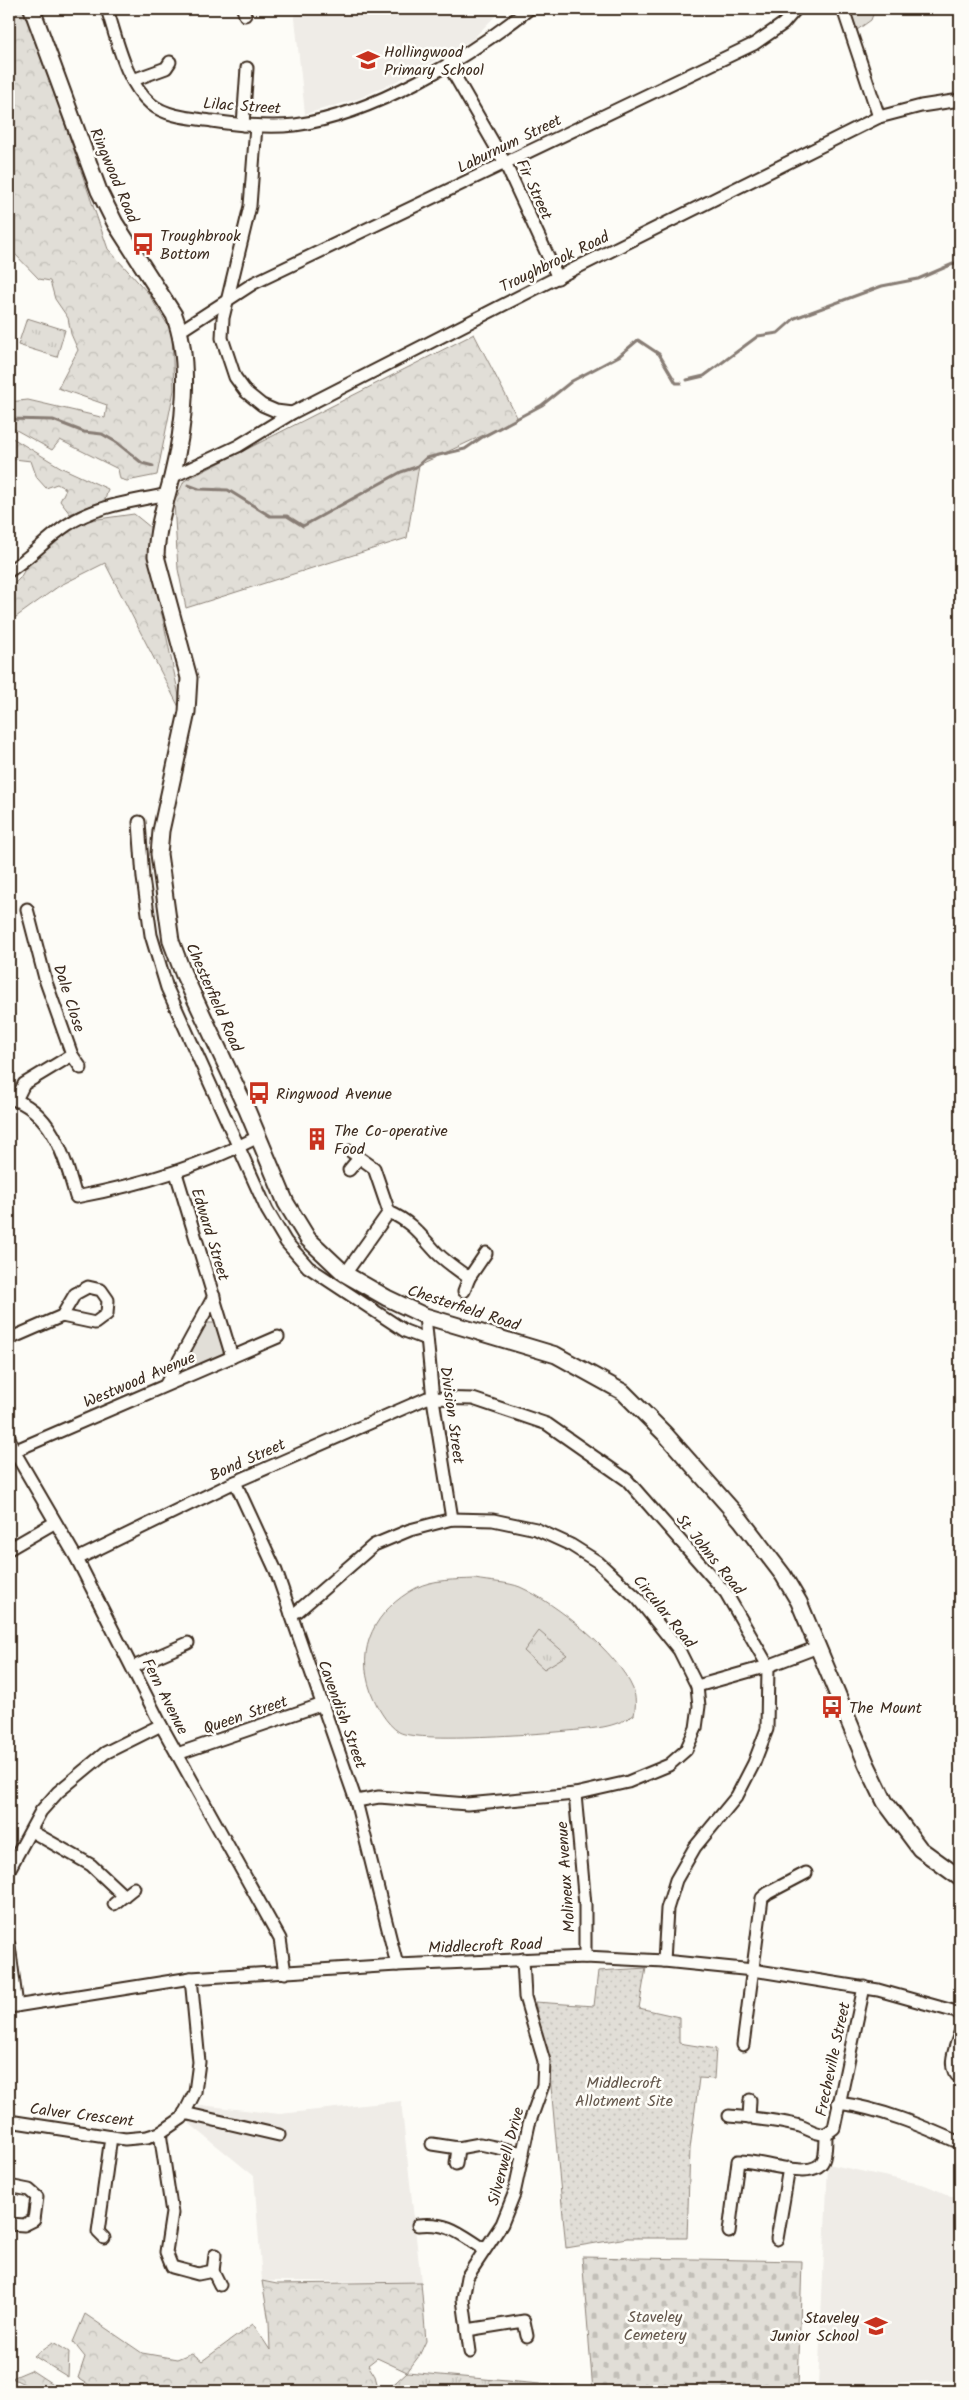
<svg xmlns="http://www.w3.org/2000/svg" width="969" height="2400" font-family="Kalam,sans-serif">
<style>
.built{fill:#efece7}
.grass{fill:#e1ded7;stroke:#8e847a}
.forest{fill:url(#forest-crowns);stroke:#8e847a}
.cemetery{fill:url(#cemetery-stones);stroke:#8e847a}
.park{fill:url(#park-tufts);stroke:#8e847a}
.garden{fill:url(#garden-dots);stroke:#8e847a}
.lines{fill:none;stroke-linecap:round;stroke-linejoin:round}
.stream{stroke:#887d74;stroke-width:3}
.minor-casing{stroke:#3b2a1e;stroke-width:15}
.highway-casing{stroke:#3b2a1e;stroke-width:19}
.minor{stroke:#fdfcf7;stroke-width:11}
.highway{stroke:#fdfcf7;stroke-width:15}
.labels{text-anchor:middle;stroke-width:5;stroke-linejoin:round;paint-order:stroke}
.poi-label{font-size:16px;fill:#3b2a1e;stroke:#fdfcf7;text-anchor:start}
.street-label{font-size:16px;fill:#3b2a1e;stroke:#fdfcf7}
.park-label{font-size:16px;fill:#64574c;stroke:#fdfcf7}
</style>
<defs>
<pattern id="forest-crowns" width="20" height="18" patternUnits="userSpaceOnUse" patternTransform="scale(1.25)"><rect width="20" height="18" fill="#e1ded7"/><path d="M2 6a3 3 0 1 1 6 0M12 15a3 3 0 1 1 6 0" fill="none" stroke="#c2bfb8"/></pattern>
<pattern id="cemetery-stones" width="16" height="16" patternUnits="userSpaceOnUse" patternTransform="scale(1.25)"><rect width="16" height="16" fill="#e1ded7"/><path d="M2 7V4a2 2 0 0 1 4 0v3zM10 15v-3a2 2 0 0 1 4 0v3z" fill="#c2bfb8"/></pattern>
<pattern id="park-tufts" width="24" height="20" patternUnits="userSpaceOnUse" patternTransform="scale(1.25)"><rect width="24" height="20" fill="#e1ded7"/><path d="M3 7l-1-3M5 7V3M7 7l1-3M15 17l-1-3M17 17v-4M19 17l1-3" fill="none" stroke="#c2bfb8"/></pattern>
<pattern id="garden-dots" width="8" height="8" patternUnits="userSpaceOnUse" patternTransform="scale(1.25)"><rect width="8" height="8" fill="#e1ded7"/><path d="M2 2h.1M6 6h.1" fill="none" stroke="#c2bfb8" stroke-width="1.8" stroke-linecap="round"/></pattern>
</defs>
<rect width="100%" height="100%" fill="#fdfcf7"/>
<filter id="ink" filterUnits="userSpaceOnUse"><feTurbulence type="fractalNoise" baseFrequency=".02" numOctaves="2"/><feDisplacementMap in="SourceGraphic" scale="10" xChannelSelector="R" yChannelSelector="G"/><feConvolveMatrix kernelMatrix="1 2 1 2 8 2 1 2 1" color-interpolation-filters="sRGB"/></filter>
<g filter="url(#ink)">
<g class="built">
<path d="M294 9H502L472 40 401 79 358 99 305 114Z"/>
<path d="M401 2101 421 2282 262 2281 254 2176 190 2124 200 2105 280 2114Z"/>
<path d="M828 2164 925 2185 960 2200V2380L818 2386Z"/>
</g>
<g class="grass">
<path d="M849 9H875L871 20 857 30Z"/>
<path d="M208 1323H215L225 1350 222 1356 199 1367 190 1360C191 1350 198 1328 208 1323Z"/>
<path d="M475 1579C489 1582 508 1582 520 1587 556 1603 618 1653 633 1689 636 1697 636 1706 634 1715 624 1721 614 1725 603 1727 573 1732 419 1744 399 1732 386 1724 376 1705 371 1692 355 1648 375 1610 416 1588 433 1579 456 1580 475 1579Z"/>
</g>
<g class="forest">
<path d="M9 9H25L108 249 148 293 172 332 174 390 157 475 127 481 120 479 118 469 60 440 52 450 9 426V402L28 400 105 418 107 405 58 388 78 350 71 334 68 318 55 299 50 281 39 279 12 251 9 253Z"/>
<path d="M474 334 518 419 419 465 407 538 186 608 178 569 174 503 184 481Z"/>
<path d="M9 436 62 468 108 489 105 500 70 514 60 501 66 489 57 484 46 488 37 478 31 461 14 459 9 461Z"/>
<path d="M134 514 150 527 153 572 183 715 105 563 59 586 9 622V589L20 578 27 566 75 525 84 521Z"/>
<path d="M262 2281 277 2284 421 2282 426 2341 419 2356 407 2372 377 2358 368 2365 375 2376 379 2391H99L78 2378 85 2357 73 2342 85 2314 142 2353 177 2359 192 2353 202 2361 253 2324 270 2350 269 2322Z"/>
<path d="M53 2342 69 2352 68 2377 34 2356Z"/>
<path d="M31 2370 54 2385V2391H38L12 2378Z"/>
</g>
<path class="cemetery" d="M582 2257 802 2261 798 2388 803 2391H593Z"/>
<g class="park">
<path d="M27 318 65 330 57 357 18 345Z"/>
<path d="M539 1631 567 1655 544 1669 524 1651Z"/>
<path d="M407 2372 584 2388 585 2391H386Z"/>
</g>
<path class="garden" d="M646 1968 639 2008 679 2017V2043L716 2049 714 2079 699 2078 690 2149 687 2238H627L566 2248 549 2065 535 2002 594 2006 598 1971Z"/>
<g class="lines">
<g class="stream">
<path d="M687 380 704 376 758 336 778 333 795 318 882 286 918 279 960 261"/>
<path d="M9 419 53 420 84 432 102 434 116 442 142 463 153 466"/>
<path d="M188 485 199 489 228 490 270 516H287L303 526 401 472 416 467 426 458 465 449 481 438 542 405 572 381 619 356 638 340 659 354 676 383H681"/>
</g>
<defs>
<g id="minor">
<path d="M107 9C117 39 125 82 151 104 167 117 192 118 212 121 240 125 267 128 295 125 373 115 468 57 529 9"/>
<path d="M243 9 245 15"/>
<path d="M843 9 879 117"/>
<path d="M448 64 505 163 558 278"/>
<path d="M133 80 166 68 170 62"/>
<path d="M243 125 247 68"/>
<path d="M256 126 250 206 223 318 222 338 235 377 246 392 262 405 276 411 292 413"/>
<path d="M180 331 254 283 754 44 783 24 796 9"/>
<path d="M172 477 238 446 292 413 548 282 879 117 921 106 960 100"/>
<path d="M9 571C30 558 46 539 67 525 97 505 133 502 167 494"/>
<path d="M139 822 143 878 151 935 167 988 267 1210 286 1242 308 1267 405 1331 426 1339"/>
<path d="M72 1055 81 1068"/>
<path d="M9 1098C53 1110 65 1159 76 1197 140 1185 200 1167 258 1137"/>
<path d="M16 1100 24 1084 72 1055 46 982 27 909"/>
<path d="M350 1151 374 1168 389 1212"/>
<path d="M349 1170 359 1158"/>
<path d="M176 1173 232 1357"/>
<path d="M389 1212C412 1222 421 1236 437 1253 446 1262 458 1270 469 1278"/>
<path d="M345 1274 389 1212"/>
<path d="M464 1291 469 1278 486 1253"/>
<path d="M425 1316 433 1399 452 1519"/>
<path d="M9 1339 62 1316 95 1323 107 1314 108 1300 101 1290 88 1287 75 1294 62 1316"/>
<path d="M166 1384 214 1296"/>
<path d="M9 1437 14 1451 77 1559 161 1725 280 1939 285 1973"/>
<path d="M14 1451 278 1337"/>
<path d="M235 1482 276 1571 356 1801 397 1965"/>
<path d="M9 1549 54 1523"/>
<path d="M77 1559 235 1482 427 1398 473 1399 547 1424 627 1480 726 1593 768 1666 767 1729 754 1763 737 1796 695 1847 676 1880 667 1909 664 1961"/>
<path d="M291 1614 298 1611 374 1545 410 1530 452 1519 493 1520 536 1529 571 1545 598 1562 638 1599 679 1650 697 1686 699 1706 696 1728 686 1750 669 1765 628 1782 575 1794 467 1804 379 1797 356 1801"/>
<path d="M133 1667 188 1643"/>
<path d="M697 1686 768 1666 818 1647"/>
<path d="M177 1754 323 1704"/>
<path d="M575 1794 585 1905V1957"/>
<path d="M31 1831 91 1865 124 1896"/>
<path d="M9 1870 41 1811 58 1792 105 1753 161 1725"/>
<path d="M114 1904 134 1888"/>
<path d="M9 1945 17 2006"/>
<path d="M9 2007 191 1978 397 1965 585 1957 664 1961 753 1970 878 1990 960 2013"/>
<path d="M960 2033C956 2047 945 2068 960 2078"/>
<path d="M743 2045 762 1898 768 1893 806 1873"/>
<path d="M838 2103C880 2108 922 2126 960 2143"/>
<path d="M184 2113 279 2135"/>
<path d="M729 2116C753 2118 777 2120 800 2126 809 2129 816 2135 826 2134"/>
<path d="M749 2118 750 2100"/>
<path d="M9 2121 125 2139 147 2137 160 2133 182 2118 195 2092 199 2062 191 1978"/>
<path d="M160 2133 172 2213 166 2252 172 2267 198 2274 213 2271"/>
<path d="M432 2144 458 2148 480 2144 523 2153"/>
<path d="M456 2164 458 2148"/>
<path d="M9 2186 29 2190 37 2197 34 2220 24 2225 9 2224"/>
<path d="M418 2225C449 2222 459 2233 484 2249"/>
<path d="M729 2232 738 2161C759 2159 817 2184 824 2158 826 2151 826 2142 826 2134L834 2128 864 1987"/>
<path d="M104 2238 98 2232 111 2137"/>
<path d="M777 2239 789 2168"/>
<path d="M215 2255 213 2271 220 2285"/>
<path d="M467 2330 524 2321 527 2336"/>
<path d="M470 2352 463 2299 467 2277 502 2224 514 2194 529 2124 543 2085 544 2061 525 1997 523 1959"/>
</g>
<path id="highway" d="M32 9 99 191 115 223 174 315C192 361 184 429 172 477 165 504 157 528 156 556L189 678 187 712 161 831 159 854 171 941 183 973 247 1110 286 1203 308 1239 345 1274 387 1298 425 1316 556 1355 623 1392 665 1434 741 1520 783 1575 799 1602 867 1765 885 1802 920 1849 960 1878"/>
</defs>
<use href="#minor" class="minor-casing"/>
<use href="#highway" class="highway-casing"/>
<use href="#minor" class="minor"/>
<use href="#highway" class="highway"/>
</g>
</g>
<defs>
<symbol id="school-bare" viewBox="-9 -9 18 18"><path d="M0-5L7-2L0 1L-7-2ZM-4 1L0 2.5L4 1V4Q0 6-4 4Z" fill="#c8321e" stroke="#fdfcf7" stroke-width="2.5" paint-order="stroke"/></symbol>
<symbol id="bus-bare" viewBox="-9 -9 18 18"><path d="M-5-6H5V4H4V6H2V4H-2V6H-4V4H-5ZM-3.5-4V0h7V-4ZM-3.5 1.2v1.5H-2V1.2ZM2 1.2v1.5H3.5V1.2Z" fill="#c8321e" stroke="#fdfcf7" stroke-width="2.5" paint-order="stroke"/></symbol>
<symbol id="building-bare" viewBox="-9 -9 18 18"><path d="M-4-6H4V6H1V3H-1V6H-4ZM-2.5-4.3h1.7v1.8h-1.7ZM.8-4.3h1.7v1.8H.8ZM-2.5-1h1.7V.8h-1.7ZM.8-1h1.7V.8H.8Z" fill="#c8321e" stroke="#fdfcf7" stroke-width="2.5" paint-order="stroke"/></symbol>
</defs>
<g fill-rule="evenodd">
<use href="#school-bare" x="352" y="44" width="32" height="32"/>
<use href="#bus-bare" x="127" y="228" width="32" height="32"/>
<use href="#bus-bare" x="243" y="1077" width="32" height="32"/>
<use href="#building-bare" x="301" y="1123" width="32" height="32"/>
<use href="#bus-bare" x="816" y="1691" width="32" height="32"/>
<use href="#school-bare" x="860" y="2310" width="32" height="32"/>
</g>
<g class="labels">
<g class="poi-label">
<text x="384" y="57">Hollingwood<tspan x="384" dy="18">Primary School</tspan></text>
<text x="160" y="241">Troughbrook<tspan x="160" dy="18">Bottom</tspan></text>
<text x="276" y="1099">Ringwood Avenue</text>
<text x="334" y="1136">The Co-operative<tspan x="334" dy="18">Food</tspan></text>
<text x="849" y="1713">The Mount</text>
<text x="859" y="2323" text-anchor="end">Staveley<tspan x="859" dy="18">Junior School</tspan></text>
</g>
<g class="street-label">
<text transform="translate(242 105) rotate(4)" y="6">Lilac Street</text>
<text transform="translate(509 143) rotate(-26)" y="6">Laburnum Street</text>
<text transform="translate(115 175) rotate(67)" y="6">Ringwood Road</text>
<text transform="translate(535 189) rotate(65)" y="6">Fir Street</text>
<text transform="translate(554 261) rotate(-26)" y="6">Troughbrook Road</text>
<text transform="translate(215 997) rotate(66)" y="6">Chesterfield Road</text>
<text transform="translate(70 998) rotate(72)" y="6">Dale Close</text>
<text transform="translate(211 1234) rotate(73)" y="6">Edward Street</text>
<text transform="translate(464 1307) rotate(18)" y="6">Chesterfield Road</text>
<text transform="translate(139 1379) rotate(-23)" y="6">Westwood Avenue</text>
<text transform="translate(453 1415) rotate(82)" y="6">Division Street</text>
<text transform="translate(247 1459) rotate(-24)" y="6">Bond Street</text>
<text transform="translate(711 1554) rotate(51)" y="6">St Johns Road</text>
<text transform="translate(665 1611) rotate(51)" y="6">Circular Road</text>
<text transform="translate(166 1696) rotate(63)" y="6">Fern Avenue</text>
<text transform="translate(245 1714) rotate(-19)" y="6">Queen Street</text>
<text transform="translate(343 1714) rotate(70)" y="6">Cavendish Street</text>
<text transform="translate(565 1877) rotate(-94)" y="6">Molineux Avenue</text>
<text transform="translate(485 1945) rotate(-2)" y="6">Middlecroft Road</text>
<text transform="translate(832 2059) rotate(-78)" y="6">Frecheville Street</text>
<text transform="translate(82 2114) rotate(7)" y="6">Calver Crescent</text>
<text transform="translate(505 2156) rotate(-75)" y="6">Silverwell Drive</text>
</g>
<g class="park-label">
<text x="624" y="2088">Middlecroft<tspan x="624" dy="18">Allotment Site</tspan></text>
<text x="655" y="2322">Staveley<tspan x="655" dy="18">Cemetery</tspan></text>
</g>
</g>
<rect width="969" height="2400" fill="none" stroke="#fdfcf7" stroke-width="30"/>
<rect x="15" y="15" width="939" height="2370" fill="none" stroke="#3b2a1e" stroke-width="2" filter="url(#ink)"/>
</svg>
